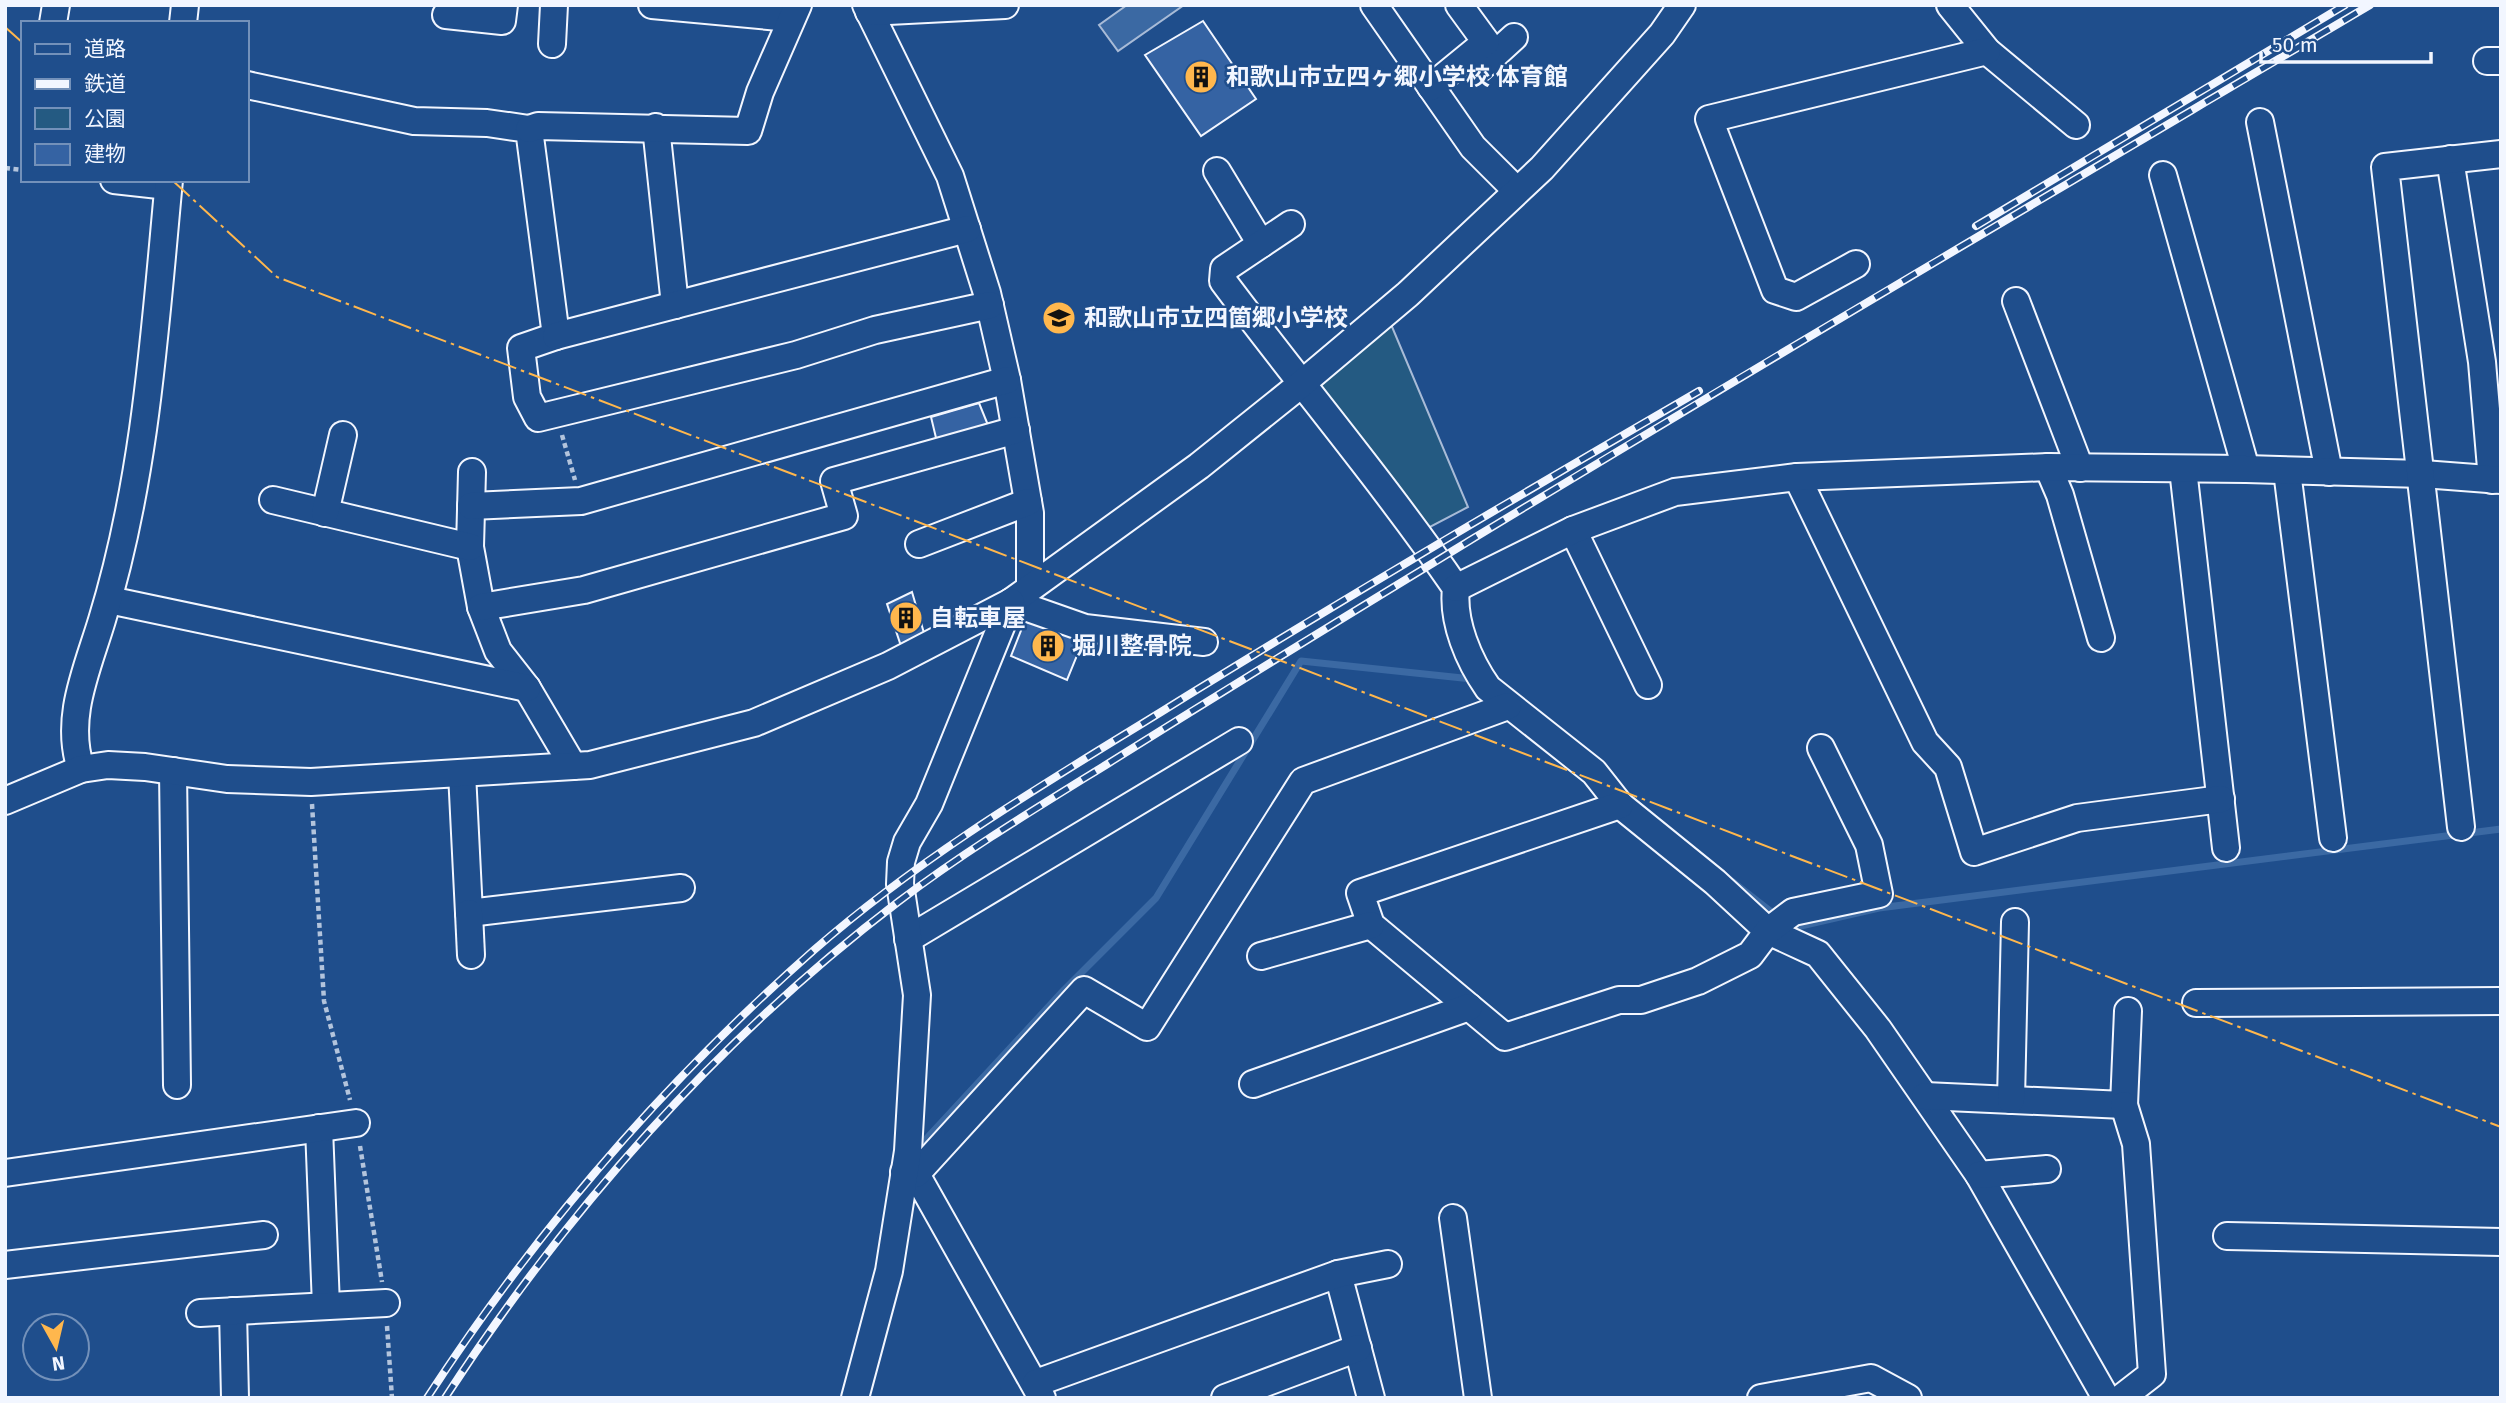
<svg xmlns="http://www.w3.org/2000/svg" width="2506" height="1403" font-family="'Fira Sans','Noto Sans JP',sans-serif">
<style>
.green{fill:#245a82;stroke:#a8bbd7;stroke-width:2}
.water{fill:#3b69a3;stroke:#a8bbd7;stroke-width:2}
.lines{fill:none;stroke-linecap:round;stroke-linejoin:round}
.stream{stroke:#3b69a3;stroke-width:7}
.building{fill:#3563a3;stroke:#f2f6ff;stroke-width:2}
.minor-casing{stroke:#f2f6ff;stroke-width:30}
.path{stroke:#b3c4dc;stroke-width:4.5;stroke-dasharray:5 3.5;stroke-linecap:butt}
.minor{stroke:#1f4e8c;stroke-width:26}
.rail-casing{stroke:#f2f6ff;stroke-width:8}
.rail{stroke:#1f4e8c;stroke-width:5;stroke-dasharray:16;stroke-linecap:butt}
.power{stroke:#ffb74d;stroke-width:2;stroke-dasharray:24 5 3.5 5;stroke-linecap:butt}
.labels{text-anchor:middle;stroke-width:5;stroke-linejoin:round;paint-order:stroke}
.poi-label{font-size:24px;font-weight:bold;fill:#f2f6ff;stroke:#1f4e8c;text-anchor:start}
</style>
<rect width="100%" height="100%" fill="#1f4e8c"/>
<path class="green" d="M1390 322 1468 507 1428 528 1317 386Z"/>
<path class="water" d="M1127 5H1184L1118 51 1099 25Z"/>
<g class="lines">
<g class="stream">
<path d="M1733 882 1779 918"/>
<path d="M1788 925 1792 928 1879 908 2501 829"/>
<path d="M917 1149 1064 990 1156 898 1301 661 1472 679"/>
</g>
</g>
<g class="building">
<path d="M1203 21 1256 99 1201 136 1145 55Z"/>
<path d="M979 403 990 430 937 442 931 417Z"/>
<path d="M912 592 924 633 901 646 887 604Z"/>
<path d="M1026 618 1085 636 1067 680 1011 656Z"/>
</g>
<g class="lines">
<defs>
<g id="minor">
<path d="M652 5 790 18"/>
<path d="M866 5 950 176 987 293 1007 380 1030 513V586"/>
<path d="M1374 5 1473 147 1517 191"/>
<path d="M1950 5 1987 51 2076 125"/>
<path d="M869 12 1005 5"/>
<path d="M446 15 502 21 504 5"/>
<path d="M53 23 56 5"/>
<path d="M183 23 185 5"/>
<path d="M552 44 554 5"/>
<path d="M2487 61H2501"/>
<path d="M1479 69 1514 37"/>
<path d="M247 85 414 121 487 123 529 129 556 336 521 348 527 397 538 418 796 355 875 330 990 305"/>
<path d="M1431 87 1486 42 1459 5"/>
<path d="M2260 122 2329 472"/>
<path d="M656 127 675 305"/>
<path d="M529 129 538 126 748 131 760 92 798 5"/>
<path d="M2450 159 2482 362 2492 480"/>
<path d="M1217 171 1261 244"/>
<path d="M2163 175 2246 469"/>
<path d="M114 180 168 186"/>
<path d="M1291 224 1224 269 1223 281C1300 384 1383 482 1456 588 1452 622 1469 661 1488 688L1594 772 1620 805 1715 882 1768 931 1818 954 1878 1029 1979 1175 2106 1398"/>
<path d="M1856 264 1796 297 1775 290 1709 119 1987 51"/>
<path d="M2016 301 2080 468"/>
<path d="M556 336 967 229"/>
<path d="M2048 467 2060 495 2101 638"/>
<path d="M2183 469 2226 848"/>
<path d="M2287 471 2333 838"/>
<path d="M472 472 470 547 481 607 498 651 527 688 573 766"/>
<path d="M1797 477 1925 742 1948 767 1974 852 2077 818 2221 799"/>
<path d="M273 500 470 547"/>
<path d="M471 506 581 501 1007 380"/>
<path d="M325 513 343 435"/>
<path d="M1573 530 1648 685"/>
<path d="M919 544 1028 502"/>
<path d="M1456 588 1573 530 1675 492 1797 477 2048 467 2246 469 2423 474 2501 480"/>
<path d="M109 600 527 688"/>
<path d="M1011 602 1085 628 1204 642"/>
<path d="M481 607 584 590 844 516 834 481 1016 430"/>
<path d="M81 769C64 718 87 670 102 620 146 477 155 328 169 180"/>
<path d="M173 771 177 1085"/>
<path d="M462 773 469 913 681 888"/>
<path d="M5 801 81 769 108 765 145 767 227 779 311 782 590 765 754 723 888 666 1011 602 1199 466 1300 385 1408 294 1542 168 1662 34 1682 5"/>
<path d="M1620 805 1360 893 1371 925 1505 1037 1619 1000H1641L1698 981 1750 955 1768 931 1793 912 1879 894 1869 845 1821 748"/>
<path d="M2461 827 2385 167 2501 154"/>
<path d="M469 913 471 955"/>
<path d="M908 939 1239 741"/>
<path d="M1261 956 1371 925"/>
<path d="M2196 1003 2501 1001"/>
<path d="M1253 1084 1469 1007"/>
<path d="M1925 1096 2124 1105 2128 1011"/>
<path d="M2011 1100 2015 922"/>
<path d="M319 1128 326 1306"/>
<path d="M904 1172 916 1174 1042 1398"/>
<path d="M5 1173 356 1123"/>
<path d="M916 1174 1084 990 1147 1027 1303 781 1508 706"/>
<path d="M1979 1175 2047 1169"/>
<path d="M1453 1218 1478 1398"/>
<path d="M2227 1236 2501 1242"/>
<path d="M5 1265 264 1235"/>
<path d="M1338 1274 1371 1398"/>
<path d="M233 1311 235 1398"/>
<path d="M200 1313 386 1303"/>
<path d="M1036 1383 1338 1274 1388 1264"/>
<path d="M855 1398 889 1271 908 1151 917 995 900 884 901 862 907 842 929 804 1011 602"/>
<path d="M1225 1398 1358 1348"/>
<path d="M1761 1398 1871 1378 1908 1398"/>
<path d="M2121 1398 2152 1374 2136 1144 2124 1105"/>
</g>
</defs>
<use href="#minor" class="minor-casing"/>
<g class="path">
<path d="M5 168 23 170"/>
<path d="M562 435 575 480"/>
<path d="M312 804 324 1001 350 1100"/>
<path d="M360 1146 382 1282"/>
<path d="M387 1326 392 1398"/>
</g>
<use href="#minor" class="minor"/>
<defs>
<g id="rail">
<path d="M1976 226 2345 5"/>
<path d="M427 1398C535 1232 665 1081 814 950 919 858 1042 785 1161 712 1338 602 1518 496 1699 391"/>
<path d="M445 1398C567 1210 719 1038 898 902 965 851 1038 807 1109 763 1228 688 1348 615 1469 541 1767 360 2069 183 2370 5"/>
</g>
</defs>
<use href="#rail" class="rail-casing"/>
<use href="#rail" class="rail"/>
<g class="power">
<path d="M5 27 23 43"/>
<path d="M172 180 277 277 2501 1127"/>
</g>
</g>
<defs>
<symbol id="building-disc" viewBox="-11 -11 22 22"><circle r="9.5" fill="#ffb74d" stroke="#1f4e8c"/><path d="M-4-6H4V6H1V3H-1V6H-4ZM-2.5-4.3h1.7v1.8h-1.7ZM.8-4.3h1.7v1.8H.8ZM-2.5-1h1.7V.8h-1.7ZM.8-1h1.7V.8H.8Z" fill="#111"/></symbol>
<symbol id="school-disc" viewBox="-11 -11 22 22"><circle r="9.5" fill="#ffb74d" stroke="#1f4e8c"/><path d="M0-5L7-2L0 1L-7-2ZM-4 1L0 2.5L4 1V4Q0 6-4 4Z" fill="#111"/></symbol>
</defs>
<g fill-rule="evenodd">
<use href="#building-disc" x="1182" y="58" width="38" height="38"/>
<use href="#school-disc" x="1040" y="299" width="38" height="38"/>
<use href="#building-disc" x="887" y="599" width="38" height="38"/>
<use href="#building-disc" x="1029" y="627" width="38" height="38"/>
</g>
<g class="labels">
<g class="poi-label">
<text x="1226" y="85">和歌山市立四ヶ郷小学校 体育館</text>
<text x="1084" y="326">和歌山市立四箇郷小学校</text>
<text x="930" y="626">自転車屋</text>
<text x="1072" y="654">堀川整骨院</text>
</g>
</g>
<rect width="2506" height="1403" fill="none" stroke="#f2f6ff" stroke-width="14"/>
<rect x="21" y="21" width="228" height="161" fill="#1f4e8c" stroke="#7391ba" stroke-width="2"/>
<rect x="35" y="44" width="35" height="10" fill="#1f4e8c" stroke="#7391ba" stroke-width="2"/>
<text x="84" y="56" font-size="21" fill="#f2f6ff">道路</text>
<rect x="35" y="79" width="35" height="10" fill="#f2f6ff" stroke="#7391ba" stroke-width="2"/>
<text x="84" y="91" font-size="21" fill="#f2f6ff">鉄道</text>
<rect x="35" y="108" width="35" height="21" fill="#245a82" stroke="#7391ba" stroke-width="2"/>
<text x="84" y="126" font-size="21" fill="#f2f6ff">公園</text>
<rect x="35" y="144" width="35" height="21" fill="#3563a3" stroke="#7391ba" stroke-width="2"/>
<text x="84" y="161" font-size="21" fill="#f2f6ff">建物</text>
<g transform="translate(56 1347) rotate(172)"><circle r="33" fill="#1f4e8c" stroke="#7391ba" stroke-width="2"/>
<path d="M0-5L12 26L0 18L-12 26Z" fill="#ffb74d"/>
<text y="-10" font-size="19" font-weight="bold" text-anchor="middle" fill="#f2f6ff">N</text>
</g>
<path d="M2261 52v10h170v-10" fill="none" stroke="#f2f6ff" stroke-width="3.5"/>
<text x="2272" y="52" font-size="21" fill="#f2f6ff" stroke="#1f4e8c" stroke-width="5" paint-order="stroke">50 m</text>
</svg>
